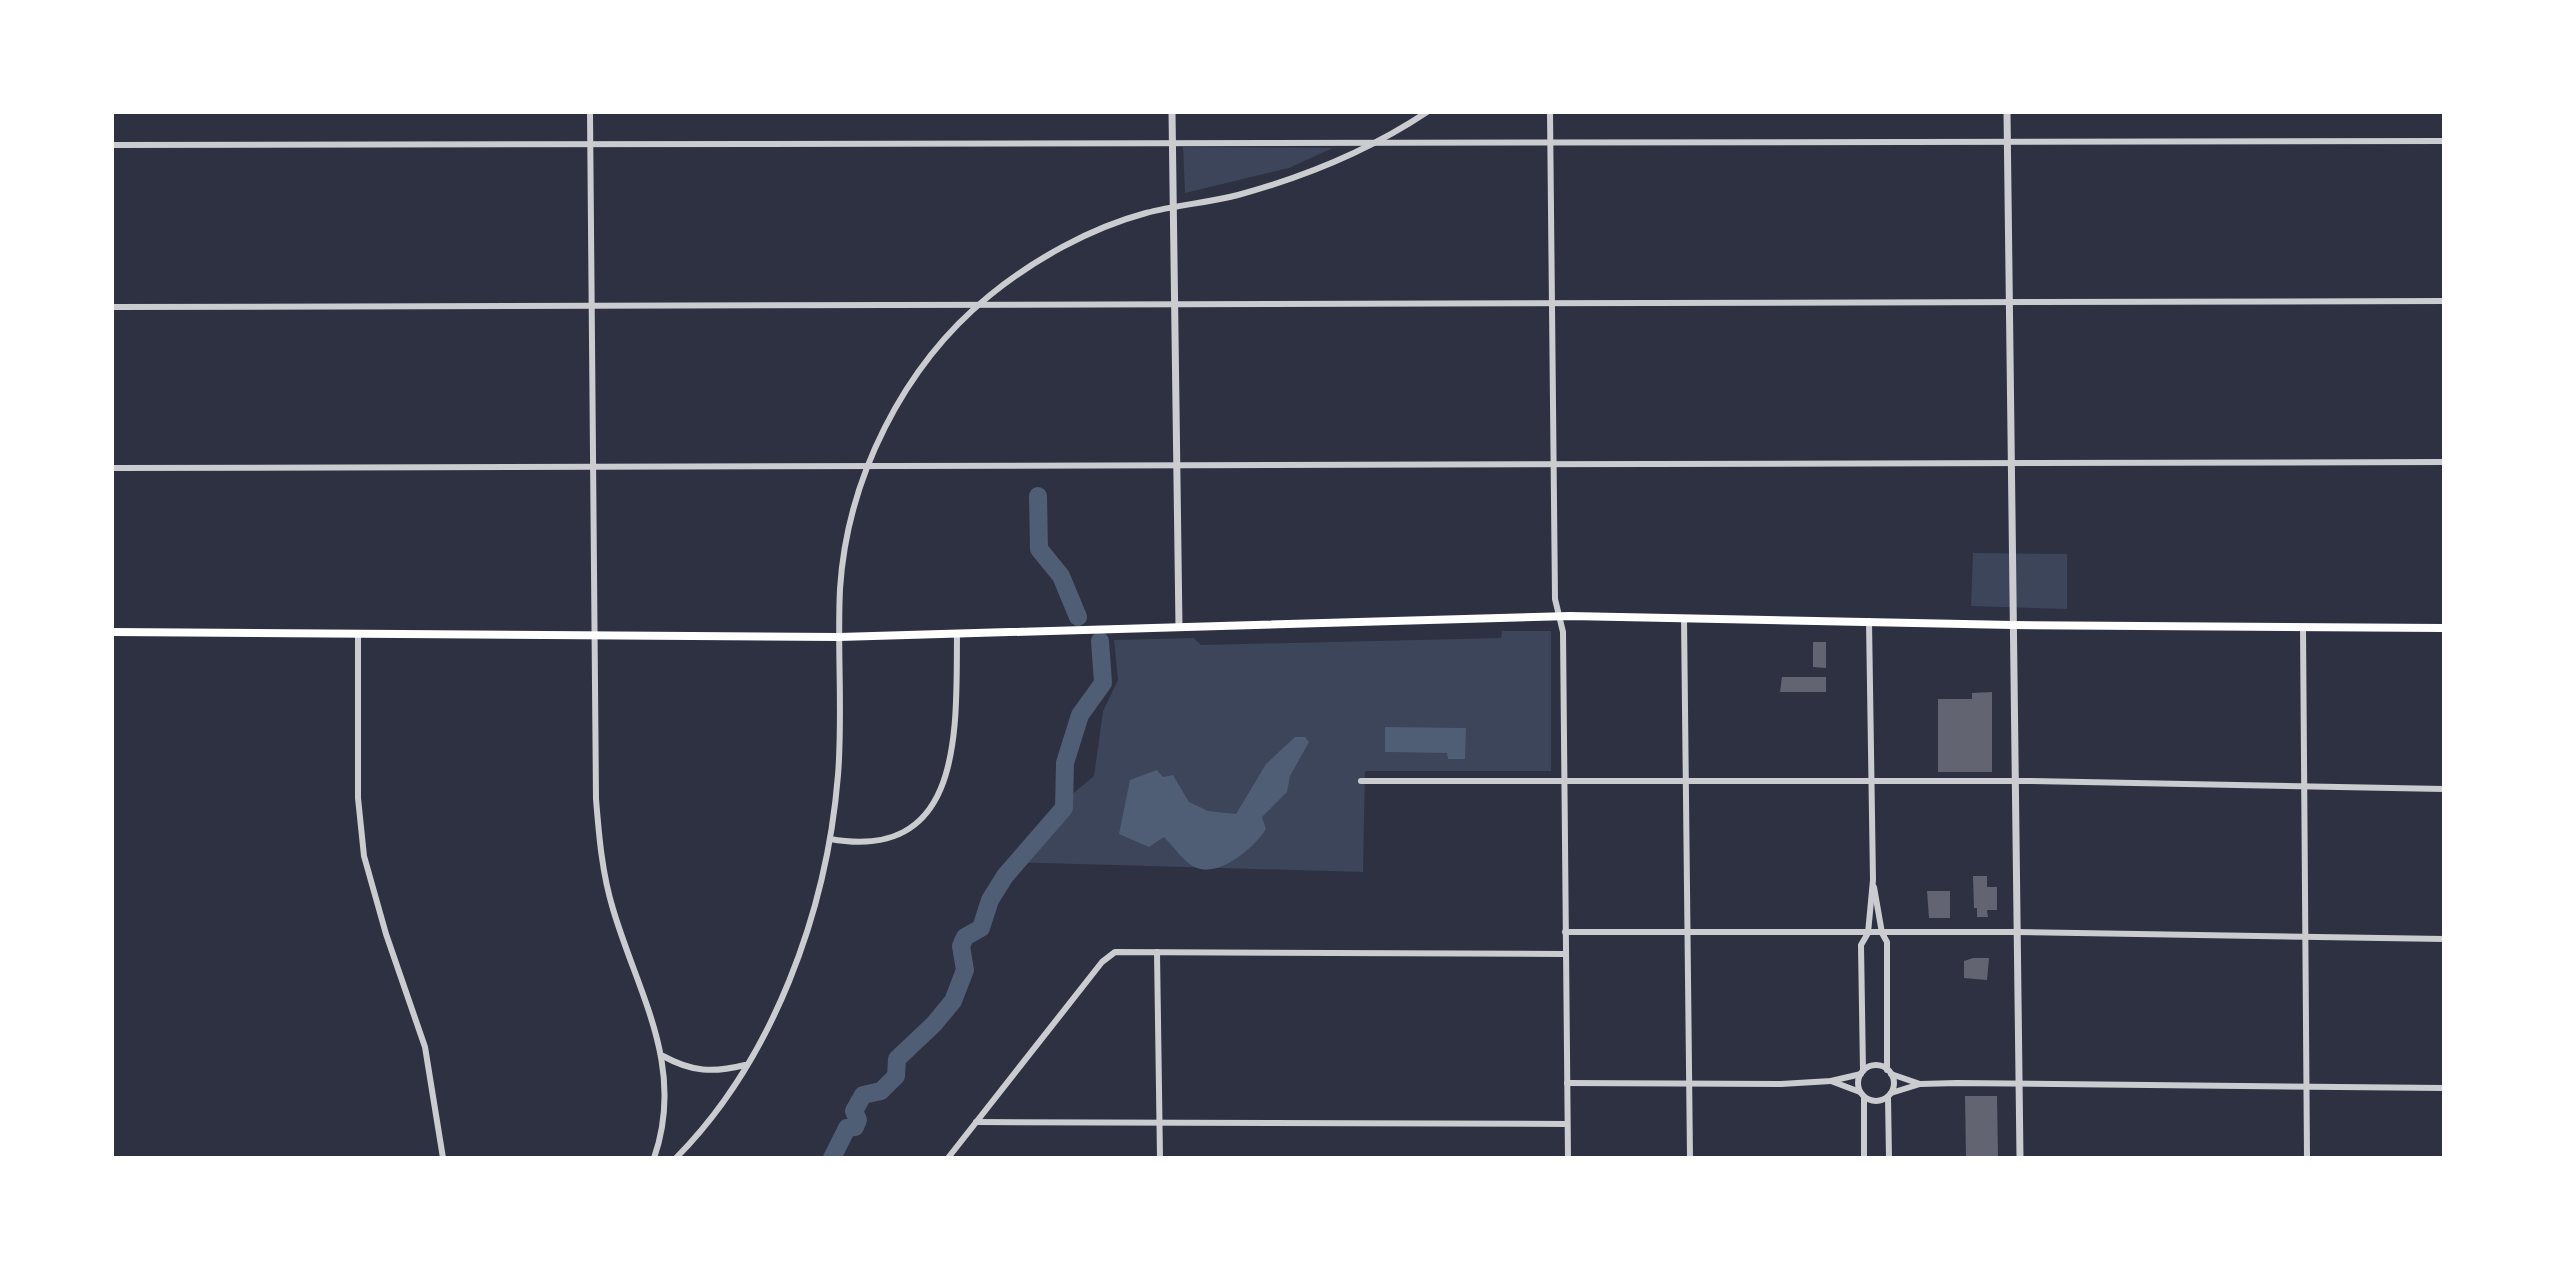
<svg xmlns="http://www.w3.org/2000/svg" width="2556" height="1270" font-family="Georgia,serif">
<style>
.green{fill:#3c4559}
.water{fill:#4f5d75}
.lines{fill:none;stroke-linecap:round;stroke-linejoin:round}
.river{stroke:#4f5d75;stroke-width:18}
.building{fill:#626471}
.minor{stroke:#caccd0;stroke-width:6}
.tertiary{stroke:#caccd0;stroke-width:7}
.secondary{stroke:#fff;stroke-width:8}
</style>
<rect width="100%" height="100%" fill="#2d3142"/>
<g class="green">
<path d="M1183 147 1333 148 1289 168 1185 193Z"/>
<path d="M1973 553 2067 554V609L1971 606Z"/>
<path d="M1502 631H1551V771H1365L1363 872 1011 862 1053 810 1094 776 1103 711 1118 680 1114 640 1194 638 1201 645 1501 638Z"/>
</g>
<g class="water">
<path d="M1385 727 1466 728 1465 759H1448L1447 753 1385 752Z"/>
<path d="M1295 737H1305L1309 742 1290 776 1287 792 1262 817 1266 829C1255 847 1220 877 1197 868 1185 864 1173 846 1164 837L1149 847 1119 834 1130 780 1157 770 1163 777 1173 775 1189 802 1208 811 1236 814 1266 764Z"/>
</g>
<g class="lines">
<g class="river">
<path d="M1038 496 1039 549 1061 576 1078 617"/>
<path d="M832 1158 847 1128 855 1127 858 1120 854 1111 863 1095 881 1091 896 1076 897 1059 934 1024 953 1001 965 970 961 946 965 937 981 928 990 900 1005 876 1064 808 1065 763 1080 715 1103 683 1100 641"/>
</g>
</g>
<g class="building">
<path d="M1813 642H1826V668L1813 667Z"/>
<path d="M1782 677H1826V692H1780Z"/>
<path d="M1992 692V772H1938V699H1972V693Z"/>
<path d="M1973 876H1987V887H1997V910H1987L1988 917H1977V908H1974Z"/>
<path d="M1927 891H1950V918H1929Z"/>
<path d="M1973 958H1989L1987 980 1964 978V961Z"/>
<path d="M1965 1096H1997L1998 1158H1966Z"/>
</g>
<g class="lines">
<g class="minor">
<path d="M590 112 596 799C599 836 602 873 613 909 638 994 686 1066 654 1158"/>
<path d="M1550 112 1555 599 1563 632 1568 1158"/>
<path d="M112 145 2444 141"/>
<path d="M112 307 2444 301"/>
<path d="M112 468 2444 462"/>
<path d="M1684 618 1690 1158"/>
<path d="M2303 627 2307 1158"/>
<path d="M358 634V798L364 856 386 934 425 1047 443 1158"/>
<path d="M1361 781H2029L2444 789"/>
<path d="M830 839C965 863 956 728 957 634"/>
<path d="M1874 887 1882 933 1887 942V1070"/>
<path d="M1565 932H2017L2444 939"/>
<path d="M1157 952 1160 1158"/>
<path d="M663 1056C692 1072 713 1073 745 1065"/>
<circle cx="1876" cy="1083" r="18"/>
<path d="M1863 1071 1861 945 1868 933 1873 880 1869 621"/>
<path d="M1891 1074 1920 1084"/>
<path d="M1831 1081 1860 1092"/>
<path d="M1567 1083 1781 1084 1831 1081 1861 1074"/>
<path d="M1891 1093 1920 1084 1957 1083 2444 1088"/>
<path d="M1864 1097V1158"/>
<path d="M1888 1097 1889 1158"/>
<path d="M976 1122 1567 1124"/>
<path d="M676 1158C773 1060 827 911 838 775 843 713 837 651 840 589 847 479 903 366 989 296 1033 260 1090 228 1146 213 1176 205 1207 203 1238 195 1304 177 1370 150 1427 112"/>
<path d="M948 1158 1102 962 1115 952 1565 954"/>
</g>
<g class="tertiary">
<path d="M1172 112 1179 627"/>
<path d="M2007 112 2020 1158"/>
</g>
<path class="secondary" d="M112 632 839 637 1570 616 2013 625 2444 628"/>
</g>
<rect width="2556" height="1270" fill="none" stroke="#ffffff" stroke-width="228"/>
</svg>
